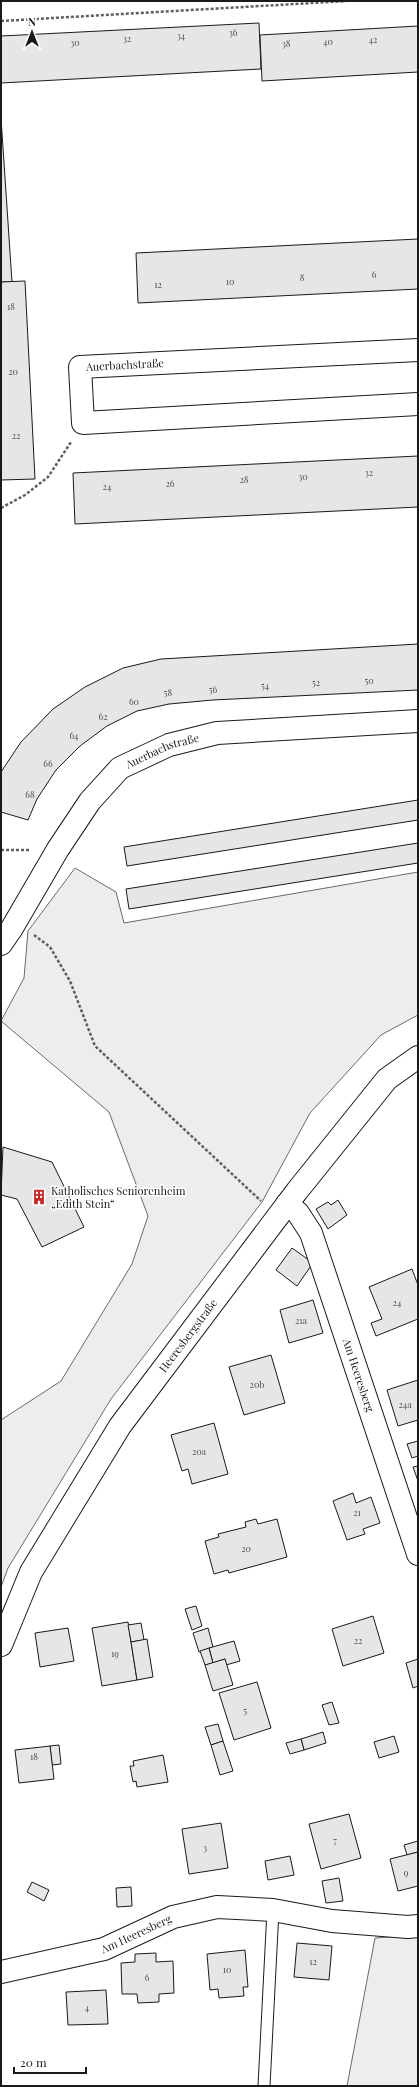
<svg xmlns="http://www.w3.org/2000/svg" width="419" height="2087" font-family="'Playfair Display',serif">
<style>
.built{fill:#ededed;stroke:#6a6a6a}
.building{fill:#e6e6e6;stroke:#1a1a1a}
.lines{fill:none;stroke-linecap:round;stroke-linejoin:round}
.lane-casing{stroke:#1a1a1a;stroke-width:13}
.street-casing{stroke:#1a1a1a;stroke-width:24}
.path{stroke:#5f5f5f;stroke-width:2.5;stroke-dasharray:3 2;stroke-linecap:butt}
.lane{stroke:#fff;stroke-width:11}
.street{stroke:#fff;stroke-width:22}
.labels{text-anchor:middle;stroke-width:3;stroke-linejoin:round;paint-order:stroke}
.number-label{font-size:9px;fill:#4d4d4d}
.street-label{font-size:11px;fill:#1a1a1a;stroke:#fff}
.poi-label{font-size:11px;fill:#1a1a1a;stroke:#fff;text-anchor:start}
</style>
<rect width="100%" height="100%" fill="#fff"/>
<g class="built">
<path d="M75 868 116 892 124 923 418 872V1015L381 1035 310 1113 262 1202 111 1399 8 1568 1 1587V1420L61 1381 132 1264 148 1216 109 1112 1 1021 24 978 28 931Z"/>
<path d="M418 1935V2086H347L375 1938Z"/>
</g>
<g class="building">
<path d="M259 23 261 69 1 83V36Z"/>
<path d="M418 26V72L262 81 260 35Z"/>
<path d="M1 118 12 282H1Z"/>
<path d="M418 239V289L138 303 136 253Z"/>
<path d="M25 281 35 479 1 480V282Z"/>
<path d="M418 456V507L75 524 73 473Z"/>
<path d="M418 644V690L213 700 169 704 137 711 107 726 80 746 56 770 37 799 28 820 1 812V772L21 742 53 709 85 687 123 668 161 659Z"/>
<path d="M418 800V820L127 866 124 847Z"/>
<path d="M418 843V863L129 909 126 889Z"/>
<path d="M3 1147 52 1162 84 1227 42 1247 17 1199 1 1195Z"/>
<path d="M338 1200 347 1215 328 1229 316 1209 328 1202 331 1205Z"/>
<path d="M292 1248 313 1263 297 1286 276 1270Z"/>
<path d="M412 1269 418 1285V1319L376 1336 371 1323 382 1319 369 1287Z"/>
<path d="M313 1300 323 1333 289 1343 280 1310Z"/>
<path d="M271 1355 285 1403 244 1415 229 1367Z"/>
<path d="M418 1380V1420L398 1426 387 1390Z"/>
<path d="M214 1423 228 1474 192 1484 188 1469 182 1471 171 1435Z"/>
<path d="M418 1441V1456L412 1458 407 1444Z"/>
<path d="M418 1466V1481L413 1467Z"/>
<path d="M353 1493 356 1503 371 1497 380 1523 363 1529 365 1534 347 1540 333 1501Z"/>
<path d="M256 1519 258 1524 277 1519 287 1557 229 1573 228 1570 214 1574 205 1541 219 1537 218 1534 246 1527 245 1522Z"/>
<path d="M196 1606 202 1626 192 1630 185 1609Z"/>
<path d="M373 1616 384 1653 343 1666 332 1629Z"/>
<path d="M128 1622 137 1680 102 1686 92 1628Z"/>
<path d="M141 1623 144 1640 131 1642 128 1625Z"/>
<path d="M68 1628 74 1661 40 1667 35 1633Z"/>
<path d="M208 1628 213 1647 199 1652 193 1633Z"/>
<path d="M147 1639 153 1677 137 1680 131 1642Z"/>
<path d="M234 1641 240 1661 226 1665 225 1659 213 1663 209 1648Z"/>
<path d="M209 1648 213 1663 205 1665 200 1651Z"/>
<path d="M225 1659 233 1685 213 1691 205 1665Z"/>
<path d="M418 1659V1686L413 1688 406 1663Z"/>
<path d="M257 1682 271 1728 234 1740 219 1693Z"/>
<path d="M332 1702 339 1723 329 1725 322 1705Z"/>
<path d="M218 1724 223 1741 211 1745 205 1727Z"/>
<path d="M323 1732 326 1743 304 1750 301 1739Z"/>
<path d="M394 1736 399 1752 379 1758 374 1742Z"/>
<path d="M301 1739 304 1750 290 1754 286 1743Z"/>
<path d="M223 1741 233 1771 220 1775 211 1745Z"/>
<path d="M59 1745 61 1764 52 1765 50 1746Z"/>
<path d="M50 1746 54 1779 19 1783 15 1750Z"/>
<path d="M163 1755 168 1782 137 1787 136 1781 133 1782 130 1766H134L133 1761Z"/>
<path d="M349 1814 361 1858 321 1869 309 1824Z"/>
<path d="M221 1823 228 1868 189 1874 182 1829Z"/>
<path d="M418 1841V1852L407 1855 404 1845Z"/>
<path d="M418 1852V1886L398 1891 390 1859Z"/>
<path d="M290 1856 294 1875 268 1880 265 1861Z"/>
<path d="M339 1878 343 1901 326 1903 322 1881Z"/>
<path d="M32 1882 49 1890 44 1901 27 1892Z"/>
<path d="M131 1887 132 1906 117 1907 116 1888Z"/>
<path d="M297 1943 332 1946 329 1980 294 1977Z"/>
<path d="M245 1950 248 1987H243L244 1996 219 1998 218 1989 210 1990 207 1954Z"/>
<path d="M156 1953V1962L173 1961 174 1993 159 1994V2002L138 2003 137 1994H122L121 1963 135 1962V1954Z"/>
<path d="M106 1990 108 2024 68 2025 66 1992Z"/>
</g>
<g class="lines">
<defs>
<path id="lane" d="M264 2086 273 1910"/>
<g id="street">
<path d="M418 350 80 367 83 423 418 404"/>
<path id="s1" d="M1 944 12 928 58 849 90 801 120 768 169 745 217 733 418 721"/>
<path id="s2" d="M287 1204 298 1213 311 1233 418 1554"/>
<path id="s3" d="M1 1645 31 1572 120 1426 297 1191 387 1079 418 1057"/>
<path id="s4" d="M1 1972 104 1949 173 1917 217 1907 273 1910 332 1921 408 1927 418 1926"/>
</g>
</defs>
<use href="#lane" class="lane-casing"/>
<use href="#street" class="street-casing"/>
<g class="path">
<path d="M1 21 347 1"/>
<path d="M1 508 25 495 48 477 71 442"/>
<path d="M1 850H30"/>
<path d="M34 935 50 947 70 981 95 1046 261 1201"/>
</g>
<use href="#lane" class="lane"/>
<use href="#street" class="street"/>
</g>
<defs>
<symbol id="building-bare" viewBox="-9 -9 18 18"><path d="M-4-6H4V6H1V3H-1V6H-4ZM-2.5-4.3h1.7v1.8h-1.7ZM.8-4.3h1.7v1.8H.8ZM-2.5-1h1.7V.8h-1.7ZM.8-1h1.7V.8H.8Z" fill="#c62828" stroke="#fff" stroke-width="2.5" paint-order="stroke"/></symbol>
</defs>
<g fill-rule="evenodd">
<use href="#building-bare" x="28" y="1186" width="22" height="22"/>
</g>
<g class="labels">
<g class="number-label">
<text x="233" y="36">36</text>
<text x="181" y="39">34</text>
<text x="127" y="42">32</text>
<text x="373" y="43">42</text>
<text x="328" y="45">40</text>
<text x="75" y="46">30</text>
<text x="286" y="47">38</text>
<text x="374" y="278">6</text>
<text x="302" y="281">8</text>
<text x="230" y="285">10</text>
<text x="158" y="288">12</text>
<text x="11" y="310">18</text>
<text x="13" y="375">20</text>
<text x="16" y="439">22</text>
<text x="369" y="476">32</text>
<text x="303" y="480">30</text>
<text x="244" y="483">28</text>
<text x="170" y="487">26</text>
<text x="107" y="490">24</text>
<text x="369" y="684">50</text>
<text x="316" y="686">52</text>
<text x="265" y="689">54</text>
<text x="213" y="693">56</text>
<text x="168" y="696">58</text>
<text x="134" y="705">60</text>
<text x="103" y="720">62</text>
<text x="74" y="739">64</text>
<text x="48" y="767">66</text>
<text x="30" y="798">68</text>
<text x="397" y="1306">24</text>
<text x="301" y="1324">21a</text>
<text x="257" y="1388">20b</text>
<text x="405" y="1408">24a</text>
<text x="199" y="1455">20a</text>
<text x="357" y="1516">21</text>
<text x="246" y="1552">20</text>
<text x="358" y="1644">22</text>
<text x="115" y="1657">19</text>
<text x="245" y="1714">5</text>
<text x="34" y="1760">18</text>
<text x="335" y="1844">7</text>
<text x="205" y="1851">3</text>
<text x="406" y="1876">9</text>
<text x="313" y="1965">12</text>
<text x="227" y="1973">10</text>
<text x="147" y="1981">6</text>
<text x="87" y="2011">4</text>
</g>
<g class="street-label">
<text transform="translate(125 365) rotate(-3)" y="4">Auerbachstraße</text>
<text dy="4" stroke="none"><textPath href="#s1" startOffset="259">Auerbachstraße</textPath></text>
<text dy="4" stroke="none"><textPath href="#s3" startOffset="363">Heeresbergstraße</textPath></text>
<text dy="4" stroke="none"><textPath href="#s2" startOffset="188">Am Heeresberg</textPath></text>
<text dy="4" stroke="none"><textPath href="#s4" startOffset="141">Am Heeresberg</textPath></text>
</g>
<g class="poi-label">
<text x="51" y="1195">Katholisches Seniorenheim<tspan x="51" dy="13">„Edith Stein“</tspan></text>
</g>
</g>
<rect width="419" height="2087" fill="none" stroke="#1a1a1a" stroke-width="4"/>
<g transform="translate(32 32)" stroke="#ffffff" stroke-width="3" paint-order="stroke">
<path d="M0-3L7 15L0 10L-7 15Z" fill="#1a1a1a"/>
<text y="-6" font-size="11" font-weight="bold" text-anchor="middle" fill="#1a1a1a">N</text>
</g>
<path d="M14 2067v6h72v-6" fill="none" stroke="#1a1a1a" stroke-width="2"/>
<text x="20" y="2067" font-size="12" fill="#1a1a1a" stroke="#ffffff" stroke-width="3" paint-order="stroke">20 m</text>
</svg>
